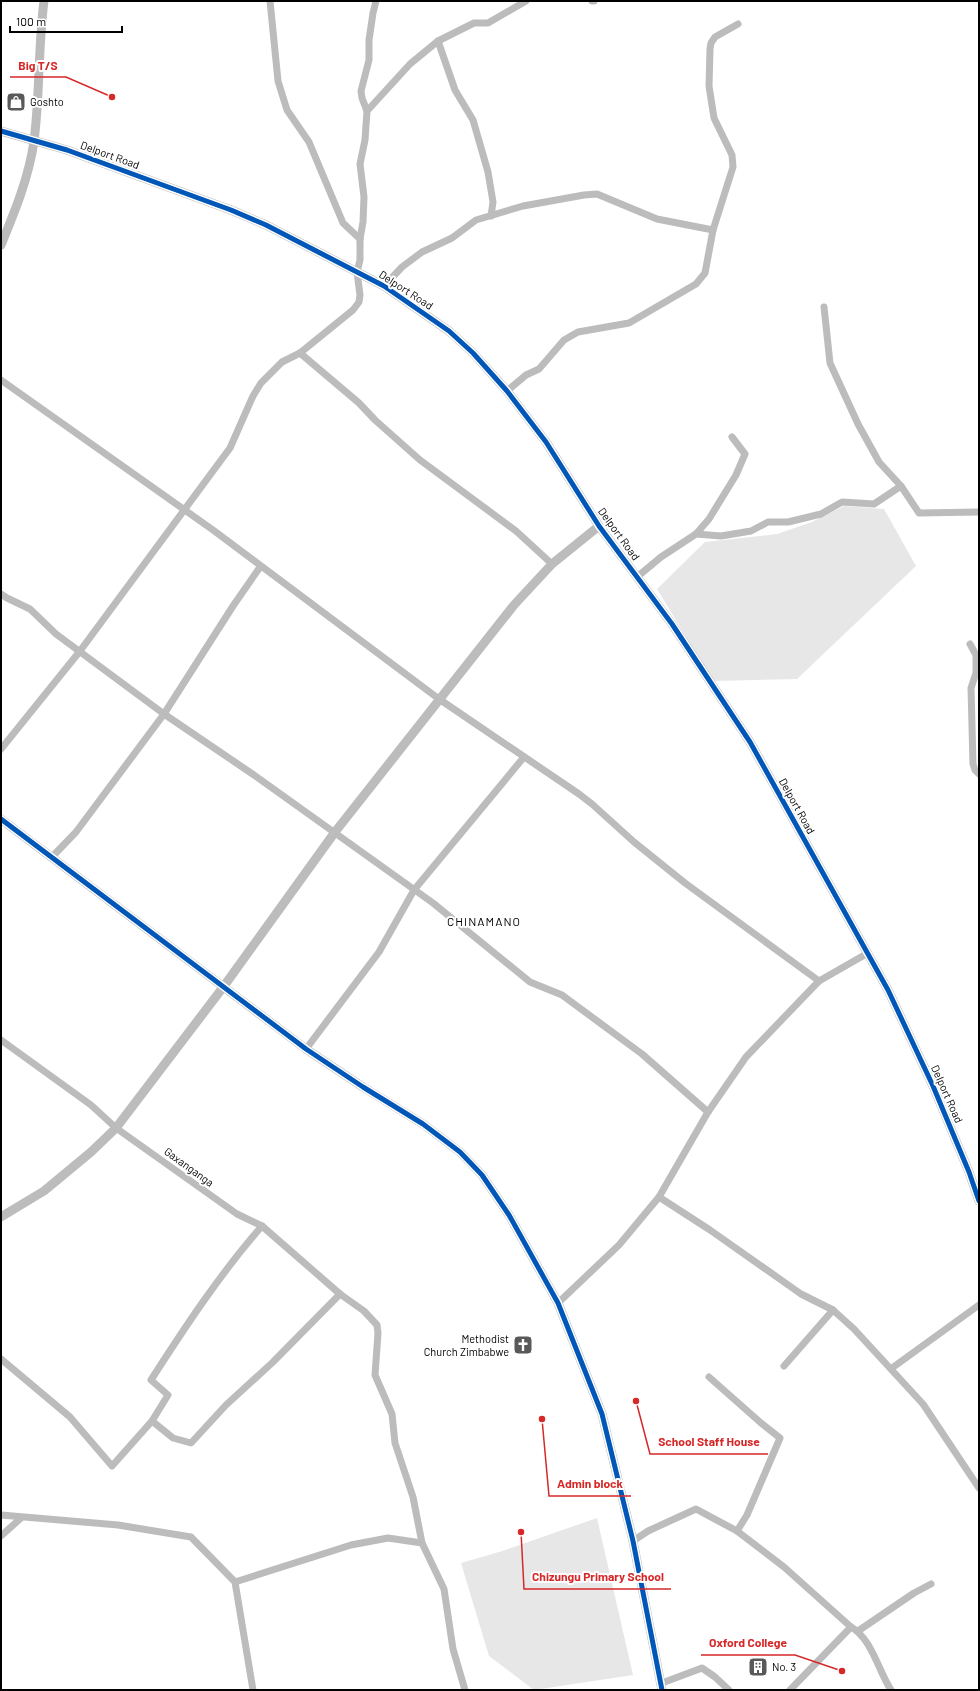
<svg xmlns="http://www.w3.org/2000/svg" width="980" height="1691" font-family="Barlow,sans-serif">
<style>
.green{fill:#e7e7e7}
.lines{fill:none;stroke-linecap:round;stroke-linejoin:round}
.minor{stroke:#bcbcbc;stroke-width:7}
.tertiary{stroke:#bcbcbc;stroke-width:9}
.cycleway-casing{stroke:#fff;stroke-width:8}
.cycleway{stroke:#0057b8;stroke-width:5}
.labels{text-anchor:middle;stroke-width:4;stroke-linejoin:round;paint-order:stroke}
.poi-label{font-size:11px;fill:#000;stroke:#fff;text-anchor:start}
.street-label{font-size:11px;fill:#000;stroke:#fff}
.neighbourhood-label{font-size:12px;letter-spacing:1px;fill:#000;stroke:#fff}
.leader{fill:none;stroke:#d62828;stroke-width:1.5}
.callout-dot{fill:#d62828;stroke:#fff;stroke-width:1.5}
.callout-label{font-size:12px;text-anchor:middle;font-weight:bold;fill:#d62828;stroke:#fff;stroke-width:4;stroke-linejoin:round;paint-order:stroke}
</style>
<rect width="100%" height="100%" fill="#fff"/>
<g class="green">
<path d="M844 506 884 509 916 566 797 679 713 681 657 589 705 542 777 534 812 522Z"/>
<path d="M597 1518 633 1675 534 1690 489 1656 461 1563 499 1552Z"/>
</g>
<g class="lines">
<g class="minor">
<path d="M270 1 278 81 287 110 309 142 343 223 360 239"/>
<path d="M592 1H594"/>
<path d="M438 41 455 90 473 120 488 172 493 202 491 216"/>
<path d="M367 111 410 64 438 41 474 23H488L526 1"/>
<path d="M384 286 402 267 422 252 452 238 476 220 523 206 584 195 597 194 657 219 713 230"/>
<path d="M824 307 830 363 858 424 879 462 901 486 919 513 979 512"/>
<path d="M300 353 359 403 375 420 420 460 516 531 552 564"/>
<path d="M1 380 213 530 439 699 579 794 592 804 634 842 685 883 819 981"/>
<path d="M507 391 526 375 539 369 564 340 578 332 629 323 696 284 705 273 713 230 733 167 732 155 714 118 709 86 710 49 711 43 715 37 738 24"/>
<path d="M696 534 721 536 751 531 768 522H788L821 514 842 502 874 504 901 486"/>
<path d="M637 577 661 557 696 534 709 519 736 475 745 454 732 437"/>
<path d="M1 594 7 598 30 609 56 634 164 714 254 775 433 903 530 982 562 995 642 1054 708 1112"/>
<path d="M970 644 976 655V673L971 688 973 764 975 770 979 774"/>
<path d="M1 749 80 651 230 448 253 396 261 383 282 362 300 353 353 310 359 302 360 295 357 272 360 260V239L363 222 364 197 360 164 365 140 367 111 362 98 361 91 369 60V40L373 13 376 1"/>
<path d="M51 858 76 832 164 714 233 606 260 567"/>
<path d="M1 1040 91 1105 116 1128 237 1214 262 1226 340 1294 364 1311 377 1325 378 1333 375 1375 392 1414 395 1443 413 1497 422 1543"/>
<path d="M306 1049 379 952 414 890 524 757"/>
<path d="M659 1197 710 1230 801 1294 833 1310 854 1329 923 1404 979 1488"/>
<path d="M558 1303 619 1245 659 1197 708 1112 746 1057 819 981 868 953"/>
<path d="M1 1359 70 1417 112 1466 152 1421 168 1395 151 1380C185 1327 220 1274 262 1226"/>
<path d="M784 1366 833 1310"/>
<path d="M892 1368 979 1305"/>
<path d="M709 1377 761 1423 780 1438 747 1515 737 1531"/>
<path d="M152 1421 173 1438 191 1443 226 1405 273 1362 340 1294"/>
<path d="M1 1515 118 1525 191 1537 235 1582 253 1690"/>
<path d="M1 1536 21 1518"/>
<path d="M633 1541 648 1531 696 1509 737 1531 784 1567 851 1627C872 1639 878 1670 891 1690"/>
<path d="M235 1582 351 1545 388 1538 422 1543 444 1589 453 1649 465 1690"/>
<path d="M858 1631 914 1593 931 1584"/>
<path d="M662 1683 702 1668 715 1677 729 1690"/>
<path d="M790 1690 851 1627"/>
</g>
<g class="tertiary">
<path d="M1 131 67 150 231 210 266 225 384 286 449 331 473 353 507 391 546 442 599 526 672 624 750 742 888 990 933 1086 969 1172 979 1201"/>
<path d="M1 245C15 211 29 177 34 141 40 95 38 47 44 1"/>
<path d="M1 819 306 1049 363 1087 423 1124 460 1152 482 1175 509 1215 558 1303 602 1414 633 1541 662 1690"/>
<path d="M1 1217 44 1191 91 1152 116 1128 224 986 335 832 514 605 552 564 599 526"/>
</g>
<defs>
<g id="cycleway">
<path d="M1 131 67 150 231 210 266 225 384 286 449 331 473 353 507 391 546 442 599 526 672 624 750 742 888 990 933 1086 969 1172 979 1201"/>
<path d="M1 819 306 1049 363 1087 423 1124 460 1152 482 1175 509 1215 558 1303 602 1414 633 1541 662 1690"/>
</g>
</defs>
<use href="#cycleway" class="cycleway-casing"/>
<use href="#cycleway" class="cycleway"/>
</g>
<defs>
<symbol id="shop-square" viewBox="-11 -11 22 22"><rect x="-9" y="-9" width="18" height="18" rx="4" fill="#595959" stroke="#fff"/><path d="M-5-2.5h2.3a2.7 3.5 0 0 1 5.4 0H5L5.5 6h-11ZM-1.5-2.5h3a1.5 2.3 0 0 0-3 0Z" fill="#fff"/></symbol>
<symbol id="church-square" viewBox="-11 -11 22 22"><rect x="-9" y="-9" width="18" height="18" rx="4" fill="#595959" stroke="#fff"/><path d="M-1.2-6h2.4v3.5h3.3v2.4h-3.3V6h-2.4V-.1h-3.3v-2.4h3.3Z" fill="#fff"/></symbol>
<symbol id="building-square" viewBox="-11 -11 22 22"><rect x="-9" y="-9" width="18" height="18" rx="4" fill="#595959" stroke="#fff"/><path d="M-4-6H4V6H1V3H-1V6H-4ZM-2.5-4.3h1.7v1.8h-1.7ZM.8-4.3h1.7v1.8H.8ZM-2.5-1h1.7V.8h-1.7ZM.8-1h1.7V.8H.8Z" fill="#fff"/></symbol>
</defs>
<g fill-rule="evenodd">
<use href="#shop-square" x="5" y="91" width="22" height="22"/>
<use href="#church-square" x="512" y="1334" width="22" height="22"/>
<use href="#building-square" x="747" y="1656" width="22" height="22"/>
</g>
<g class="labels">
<g class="poi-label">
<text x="30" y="106">Goshto</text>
<text x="509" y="1343" text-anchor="end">Methodist<tspan x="509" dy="13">Church Zimbabwe</tspan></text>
<text x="772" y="1671">No. 3</text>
</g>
<g class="street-label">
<text transform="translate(110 155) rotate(20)" y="4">Delport Road</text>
<text transform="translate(406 290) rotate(33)" y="4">Delport Road</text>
<text transform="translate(619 534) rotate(54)" y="4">Delport Road</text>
<text transform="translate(797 806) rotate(61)" y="4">Delport Road</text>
<text transform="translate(947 1094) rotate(66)" y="4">Delport Road</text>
<text transform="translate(189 1167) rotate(36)" y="4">Gaxanganga</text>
</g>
<g class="neighbourhood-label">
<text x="484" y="926">CHINAMANO</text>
</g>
</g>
<path class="leader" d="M112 97L66 77H10M636 1401L650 1454H768M542 1419L549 1496H631M521 1532L524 1589H671M842 1671L795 1655H701"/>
<g class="callout-dot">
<circle cx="112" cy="97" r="4"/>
<circle cx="636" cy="1401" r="4"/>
<circle cx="542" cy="1419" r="4"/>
<circle cx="521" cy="1532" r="4"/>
<circle cx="842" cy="1671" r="4"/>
</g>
<g class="callout-label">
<text x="38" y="70">Big T/S</text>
<text x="709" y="1446">School Staff House</text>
<text x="590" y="1488">Admin block</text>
<text x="598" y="1581">Chizungu Primary School</text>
<text x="748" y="1647">Oxford College</text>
</g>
<rect width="980" height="1691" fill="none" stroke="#000000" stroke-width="4"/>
<path d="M10 26v6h112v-6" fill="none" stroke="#000000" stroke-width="2"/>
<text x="16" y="26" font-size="12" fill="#000000" stroke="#ffffff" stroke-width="3" paint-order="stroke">100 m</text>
</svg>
